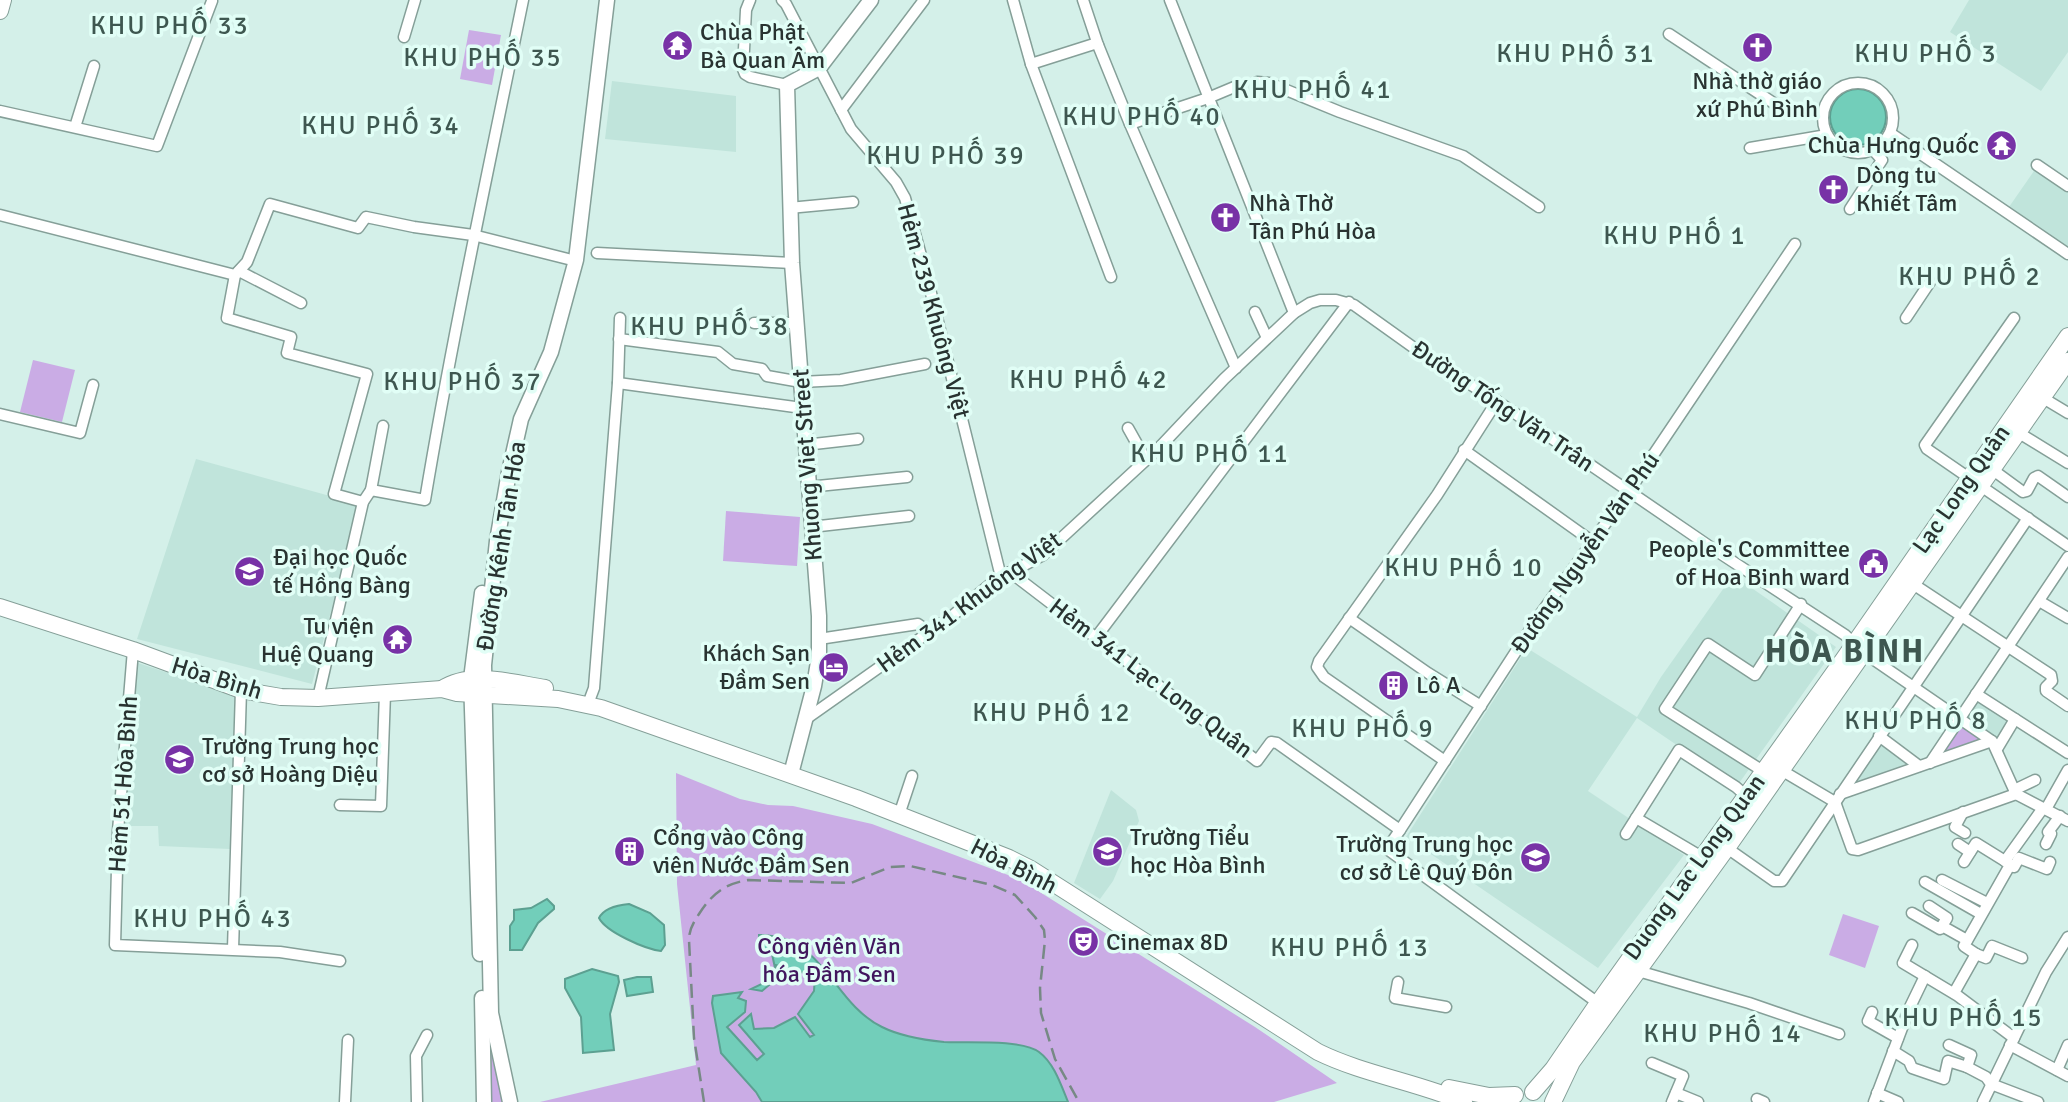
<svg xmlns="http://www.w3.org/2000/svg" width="2068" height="1102" font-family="Signika,sans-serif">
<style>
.built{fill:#c0e4db}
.green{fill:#caace5}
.water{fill:#72ceba;stroke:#5ca091;stroke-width:2}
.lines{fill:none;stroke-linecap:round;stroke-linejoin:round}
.minor-casing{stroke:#859f98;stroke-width:13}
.tertiary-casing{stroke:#859f98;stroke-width:17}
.secondary-casing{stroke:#859f98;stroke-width:18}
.minor{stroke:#fff;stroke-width:10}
.tertiary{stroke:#fff;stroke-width:14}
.secondary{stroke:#fff;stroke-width:16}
.rail{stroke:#778985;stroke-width:2.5;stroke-dasharray:14 7;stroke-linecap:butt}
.labels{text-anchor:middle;stroke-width:7;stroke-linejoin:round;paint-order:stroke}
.poi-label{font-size:24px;fill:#293331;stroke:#e1fef6;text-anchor:start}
.street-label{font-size:24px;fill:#293331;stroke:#e1fef6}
.park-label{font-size:24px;fill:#41165e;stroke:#e1fef6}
.neighbourhood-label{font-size:26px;letter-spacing:2px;fill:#3e5750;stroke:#e1fef6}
.district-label{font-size:32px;font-weight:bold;letter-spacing:2px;fill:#3e5750;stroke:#e1fef6}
</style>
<rect width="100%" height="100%" fill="#d4f0e9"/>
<g class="built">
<path d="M1969 0H2068V52L2041 91 1950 32Z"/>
<path d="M612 81 736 96V152L605 139Z"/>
<path d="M2036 168 2068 190V247L2009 207Z"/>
<path d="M196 459 359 504 312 684 137 639Z"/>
<path d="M1733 575 1836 647 1737 786 1637 718 1588 791 1684 855 1598 968 1406 837 1527 648 1637 717 1661 677Z"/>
<path d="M132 661 235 695 230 849 159 846 158 826H119Z"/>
<path d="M1977 697 2016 722 2001 743 1963 718Z"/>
<path d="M1882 742 1912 763 1855 785 1852 783Z"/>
<path d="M1111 790 1136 810 1139 821 1113 881 1100 899 1074 883Z"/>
</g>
<g class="green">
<path d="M469 30 501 35 492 85 460 79Z"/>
<path d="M33 360 75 370 62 422 20 412Z"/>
<path d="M726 511 800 517 797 566 723 561Z"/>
<path d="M1961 723 1986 740 1943 753V749Z"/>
<path d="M676 773 740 799 768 805 793 806 872 824 1019 879 1255 1027 1337 1083 1274 1102H540L696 1065 677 884Z"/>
<path d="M1843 914 1879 926 1865 968 1829 955Z"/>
<path d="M488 1030 503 1102H489Z"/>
</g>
<g class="water">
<circle cx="1858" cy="117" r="28"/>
<path d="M547 899 554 906V909L538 923 522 950H510V926L514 920V910L531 908Z"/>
<path d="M629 904 650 913 664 925 665 945 661 951C645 949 606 932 599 918 604 908 618 905 629 904Z"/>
<path d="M759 935C825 935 831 1002 882 1027 900 1036 924 1040 944 1042 966 1043 1022 1039 1039 1052 1054 1063 1061 1085 1068 1102H762L756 1092 721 1053 712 1003 713 996 742 992 738 998 746 1001 745 1012 727 1027 757 1060 764 1054 739 1025 751 1014 754 1029 774 1028 795 1017 810 1037 814 1035 798 1014 814 991 815 976 776 965V979L762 991 751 989 770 980 775 968 772 954 759 947Z"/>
<path d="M592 969 618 976 619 982 610 1014 614 1050 583 1053 581 1017 565 988V979Z"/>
<path d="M637 977H651L653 992 627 996 624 980Z"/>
</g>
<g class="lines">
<defs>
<g id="minor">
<path d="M750 0 746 10 743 69 745 74 750 77 787 85"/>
<path d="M782 0 786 4 851 129 896 182 905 198 927 277 1001 577"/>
<path d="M1013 0 1031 64 1111 277"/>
<path d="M1083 0 1098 45"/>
<path d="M1170 0 1294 313"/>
<path d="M1669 34 1784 110"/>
<path d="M404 37 415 0"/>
<path d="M1031 64 1094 44 1098 45 1130 124 1236 368"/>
<path d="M1257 82 1269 83 1340 112 1463 156 1539 207"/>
<circle cx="1858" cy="118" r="35"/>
<path d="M841 110 924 0"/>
<path d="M0 111 157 146 212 1"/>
<path d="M1130 124 1208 98 1239 85"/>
<path d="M75 127 94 66"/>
<path d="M1890 133 2068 254"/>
<path d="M1750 148 1827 135"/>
<path d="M2037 165 2068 186"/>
<path d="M789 208 853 202"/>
<path d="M1850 209 1882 160 1873 150"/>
<path d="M0 215 235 275 247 262 270 204 358 228 366 217 414 227 473 235 568 259"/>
<path d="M597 253 792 263"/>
<path d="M239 271 301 303"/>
<path d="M235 275 227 318 291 337 287 353 367 374 334 494 363 502"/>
<path d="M1255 312 1267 338"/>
<path d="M1906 318 1930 282"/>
<path d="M2014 318 1925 445 1927 449 2068 546"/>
<path d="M754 323H796"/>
<path d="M619 339 718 352 733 364 762 369 767 376 801 382 841 380 925 364"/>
<path d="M618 383 802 408"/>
<path d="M2043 398 2068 413"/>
<path d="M0 414 80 433 93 385"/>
<path d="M1128 428 1146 460"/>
<path d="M2019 433 2068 463"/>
<path d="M805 445 858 439"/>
<path d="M1464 450 1593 542"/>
<path d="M1993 470 2023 492 2027 491 2034 478 2038 476 2068 497"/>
<path d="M808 487 907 477"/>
<path d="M371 490 383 426"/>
<path d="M811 527 909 516"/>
<path d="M1010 572 1257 761 1271 742 1277 743 1400 830 1387 849 1598 1003"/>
<path d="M1913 584 2051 675 2052 681 2046 687V691L2068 706"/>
<path d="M2039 601 2068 618"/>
<path d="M1349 618 1428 673 1481 706"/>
<path d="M1097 636 1349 302"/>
<path d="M819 639 918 624 928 631"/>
<path d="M133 650 118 831 115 945 280 952 340 961"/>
<path d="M1976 694 2068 753"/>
<path d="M318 698 363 502 371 490 425 500C453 332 489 167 523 0"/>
<path d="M588 704 594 688 618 383 620 318"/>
<path d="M806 719 952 616 993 582 1043 555 1158 449 1224 379 1294 313 1310 303 1320 300H1336L1354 305 1431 360 1497 401 1709 546 1845 635 1864 653 1992 741 2016 794 2068 821"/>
<path d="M1879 736 1919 766"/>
<path d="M1997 749 2015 719"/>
<path d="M1445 761 1324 677 1317 667 1319 661 1437 495 1497 401"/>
<path d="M1930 763 2068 557"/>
<path d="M1781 770 1835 802 1852 849 1858 850 2016 794"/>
<path d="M1763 771 1665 709 1708 644 1755 675 1801 604"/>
<path d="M2014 790 2035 780"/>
<path d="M1840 794 1992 741"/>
<path d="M340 805 381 806 385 693"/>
<path d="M2046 809 2068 770"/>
<path d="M1963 812 1955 827 1965 833"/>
<path d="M899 815 912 776"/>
<path d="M1636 818 1702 857"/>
<path d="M1400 830 1539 616 1629 491 1795 244"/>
<path d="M1626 834 1679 750 1736 787 1746 796"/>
<path d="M1958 844 1970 852"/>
<path d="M2046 844 2051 834 2048 832 2060 816"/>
<path d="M1727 848 1774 881H1782L2028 518"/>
<path d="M1964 862 1976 843 2005 861"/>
<path d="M2010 865 2014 867 2019 858 2047 869 2050 862"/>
<path d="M1942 880 1987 903"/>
<path d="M1925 882 1981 914"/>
<path d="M1912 913 1940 929 1947 918 1929 906"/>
<path d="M1942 926 1967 940"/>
<path d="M1912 945 1903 963 1958 996 2014 1038"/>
<path d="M233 949 241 690"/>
<path d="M1976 954 1986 958 1992 946 2022 958"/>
<path d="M1638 971 1749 1003 1839 1034"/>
<path d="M1398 982 1395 998 1446 1007"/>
<path d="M1954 993 1976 954 1964 946 2010 865 2005 861 2043 808"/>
<path d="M1872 1012 1868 1021 1898 1038"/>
<path d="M1949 1045 1971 1055 1967 1067 1986 1077 1991 1084 2038 1102"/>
<path d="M2010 1045 2068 1076"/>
<path d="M1893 1051 1909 1061 1912 1068 1944 1079 1948 1061 1967 1067"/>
<path d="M1652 1063 1683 1076 1672 1102"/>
<path d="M2057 1070 2068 1045"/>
<path d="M1676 1093 1698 1102"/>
<path d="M1877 1093 1898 1102"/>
<path d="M1757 1099 1764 1102"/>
<path d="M345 1102 348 1040"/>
<path d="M417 1102 416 1056 427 1035"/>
<path d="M1874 1102 1910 1007 1925 976"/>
<path d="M1983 1102 2046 972 2068 937"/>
</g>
<g id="tertiary">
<path d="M791 774 814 686 819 656V616L792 263 787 85 819 68 871 0"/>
<path d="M480 954 471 679 482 593"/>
<path d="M482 998 484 1102"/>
<path d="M510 1102 491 1013 484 665 497 541 509 472 521 419 551 352 576 260 607 0"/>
</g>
<g id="secondary">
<path d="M0 11 3 0"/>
<path d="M0 607 133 650 241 690 281 697 318 698 442 689 457 693 558 699 601 708 856 798 1009 858 1031 869 1318 1052C1363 1074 1416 1082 1464 1102"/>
<path d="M442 689C470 670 513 683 545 688"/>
<path d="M1449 1088 1489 1096 1515 1095"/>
<path d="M1533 1092 1553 1069 1598 1003 1843 660 2068 336"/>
<path d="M1553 1102 1572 1062 1727 848 2068 361"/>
</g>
</defs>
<use href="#minor" class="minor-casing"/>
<use href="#tertiary" class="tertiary-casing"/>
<use href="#secondary" class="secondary-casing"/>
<use href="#minor" class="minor"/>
<use href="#tertiary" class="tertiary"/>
<use href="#secondary" class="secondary"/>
<path class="rail" d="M704 1102 694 1038 689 940C689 930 693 923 699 914 712 894 724 884 748 880L851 883 890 867 910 866 992 885 1015 895 1035 917 1044 930 1045 940 1040 988 1041 1013 1055 1059 1079 1102"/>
</g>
<defs>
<symbol id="temple-disc" viewBox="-11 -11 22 22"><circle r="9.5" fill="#7832a6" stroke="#e1fef6"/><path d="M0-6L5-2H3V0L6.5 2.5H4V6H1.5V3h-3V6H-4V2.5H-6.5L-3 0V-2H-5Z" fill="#fff"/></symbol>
<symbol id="church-disc" viewBox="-11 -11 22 22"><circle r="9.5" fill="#7832a6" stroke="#e1fef6"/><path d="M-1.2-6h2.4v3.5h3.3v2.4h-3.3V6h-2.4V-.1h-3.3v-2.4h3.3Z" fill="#fff"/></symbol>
<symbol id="civic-disc" viewBox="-11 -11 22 22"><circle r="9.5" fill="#7832a6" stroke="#e1fef6"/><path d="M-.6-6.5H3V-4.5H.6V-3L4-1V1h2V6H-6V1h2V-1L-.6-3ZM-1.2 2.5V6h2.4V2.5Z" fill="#fff"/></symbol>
<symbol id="university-disc" viewBox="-11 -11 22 22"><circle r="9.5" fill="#7832a6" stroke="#e1fef6"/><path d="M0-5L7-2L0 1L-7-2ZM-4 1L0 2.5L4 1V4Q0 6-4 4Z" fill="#fff"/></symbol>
<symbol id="hotel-disc" viewBox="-11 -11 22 22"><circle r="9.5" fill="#7832a6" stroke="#e1fef6"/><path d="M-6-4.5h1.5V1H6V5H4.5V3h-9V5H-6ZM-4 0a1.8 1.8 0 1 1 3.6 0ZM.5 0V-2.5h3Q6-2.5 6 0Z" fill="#fff"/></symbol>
<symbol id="building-disc" viewBox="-11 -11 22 22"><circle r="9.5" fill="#7832a6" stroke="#e1fef6"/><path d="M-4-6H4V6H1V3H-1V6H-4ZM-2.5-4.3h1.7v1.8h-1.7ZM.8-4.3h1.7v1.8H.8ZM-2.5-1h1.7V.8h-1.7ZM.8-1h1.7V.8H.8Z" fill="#fff"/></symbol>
<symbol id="school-disc" viewBox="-11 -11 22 22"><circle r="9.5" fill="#7832a6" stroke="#e1fef6"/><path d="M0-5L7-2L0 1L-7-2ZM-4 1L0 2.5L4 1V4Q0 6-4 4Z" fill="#fff"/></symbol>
<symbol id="theatre-disc" viewBox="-11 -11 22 22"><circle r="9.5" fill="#7832a6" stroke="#e1fef6"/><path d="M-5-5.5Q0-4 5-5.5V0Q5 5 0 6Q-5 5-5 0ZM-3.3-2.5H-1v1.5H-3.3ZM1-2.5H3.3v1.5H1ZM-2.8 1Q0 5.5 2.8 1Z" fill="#fff"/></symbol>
</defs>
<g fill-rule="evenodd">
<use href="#temple-disc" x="660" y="28" width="35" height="35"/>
<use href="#church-disc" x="1740" y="30" width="35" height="35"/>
<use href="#temple-disc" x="1984" y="128" width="35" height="35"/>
<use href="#church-disc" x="1816" y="172" width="35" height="35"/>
<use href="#church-disc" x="1208" y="200" width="35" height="35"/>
<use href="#civic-disc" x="1856" y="546" width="35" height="35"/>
<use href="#university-disc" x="232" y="554" width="35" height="35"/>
<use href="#temple-disc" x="380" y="622" width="35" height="35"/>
<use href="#hotel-disc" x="816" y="650" width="35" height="35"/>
<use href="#building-disc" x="1376" y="668" width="35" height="35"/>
<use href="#school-disc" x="162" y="742" width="35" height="35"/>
<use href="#building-disc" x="612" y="834" width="35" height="35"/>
<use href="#school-disc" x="1090" y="834" width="35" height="35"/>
<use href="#school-disc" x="1518" y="840" width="35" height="35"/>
<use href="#theatre-disc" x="1066" y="924" width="35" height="35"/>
</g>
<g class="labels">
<g class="poi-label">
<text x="700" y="40">Chùa Phật<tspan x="700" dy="28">Bà Quan Âm</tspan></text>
<text x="1757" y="89" text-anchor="middle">Nhà thờ giáo<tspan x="1757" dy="28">xứ Phú Bình</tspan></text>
<text x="1979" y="153" text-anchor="end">Chùa Hưng Quốc</text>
<text x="1856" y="183">Dòng tu<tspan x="1856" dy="28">Khiết Tâm</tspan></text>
<text x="1249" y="211">Nhà Thờ<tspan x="1249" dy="28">Tân Phú Hòa</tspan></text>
<text x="1850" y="557" text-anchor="end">People's Committee<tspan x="1850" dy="28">of Hoa Binh ward</tspan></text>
<text x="273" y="565">Đại học Quốc<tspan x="273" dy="28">tế Hồng Bàng</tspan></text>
<text x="374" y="634" text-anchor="end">Tu viện<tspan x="374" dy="28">Huệ Quang</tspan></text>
<text x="810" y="661" text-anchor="end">Khách Sạn<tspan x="810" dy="28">Đầm Sen</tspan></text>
<text x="1416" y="693">Lô A</text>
<text x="202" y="754">Trường Trung học<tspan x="202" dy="28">cơ sở Hoàng Diệu</tspan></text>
<text x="653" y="845">Cổng vào Công<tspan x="653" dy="28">viên Nước Đầm Sen</tspan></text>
<text x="1130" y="845">Trường Tiểu<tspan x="1130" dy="28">học Hòa Bình</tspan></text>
<text x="1513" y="852" text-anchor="end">Trường Trung học<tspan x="1513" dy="28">cơ sở Lê Quý Đôn</tspan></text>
<text x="1106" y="950">Cinemax 8D</text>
</g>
<g class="street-label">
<text transform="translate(934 311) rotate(75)" y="8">Hẻm 239 Khuông Việt</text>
<text transform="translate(1503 406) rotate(34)" y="8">Đường Tống Văn Trân</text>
<text transform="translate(807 465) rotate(-94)" y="8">Khuong Viet Street</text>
<text transform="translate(1961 489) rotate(-55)" y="8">Lạc Long Quân</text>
<text transform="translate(501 546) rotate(-81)" y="8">Đường Kênh Tân Hóa</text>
<text transform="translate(1585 553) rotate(-55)" y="8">Đường Nguyễn Văn Phú</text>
<text transform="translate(969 602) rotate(-36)" y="8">Hẻm 341 Khuông Việt</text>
<text transform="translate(217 678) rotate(17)" y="8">Hòa Bình</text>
<text transform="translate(1151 678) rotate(37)" y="8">Hẻm 341 Lạc Long Quân</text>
<text transform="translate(123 784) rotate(-86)" y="8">Hẻm 51 Hòa Bình</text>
<text transform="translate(1014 866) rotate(27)" y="8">Hòa Bình</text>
<text transform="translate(1694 867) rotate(-54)" y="8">Duong Lac Long Quan</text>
</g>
<g class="park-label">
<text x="829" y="954">Công viên Văn<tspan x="829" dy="28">hóa Đầm Sen</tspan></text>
</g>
<g class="neighbourhood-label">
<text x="170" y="34">KHU PHỐ 33</text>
<text x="1576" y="62">KHU PHỐ 31</text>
<text x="1926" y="62">KHU PHỐ 3</text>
<text x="483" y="66">KHU PHỐ 35</text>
<text x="1313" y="98">KHU PHỐ 41</text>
<text x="1142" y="125">KHU PHỐ 40</text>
<text x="381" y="134">KHU PHỐ 34</text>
<text x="946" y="164">KHU PHỐ 39</text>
<text x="1675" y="244">KHU PHỐ 1</text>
<text x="1970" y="285">KHU PHỐ 2</text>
<text x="710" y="335">KHU PHỐ 38</text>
<text x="1089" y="388">KHU PHỐ 42</text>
<text x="463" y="390">KHU PHỐ 37</text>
<text x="1210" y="462">KHU PHỐ 11</text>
<text x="1464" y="576">KHU PHỐ 10</text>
<text x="1052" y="721">KHU PHỐ 12</text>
<text x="1916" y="729">KHU PHỐ 8</text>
<text x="1363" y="737">KHU PHỐ 9</text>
<text x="213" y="927">KHU PHỐ 43</text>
<text x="1350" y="956">KHU PHỐ 13</text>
<text x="1964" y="1026">KHU PHỐ 15</text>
<text x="1723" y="1042">KHU PHỐ 14</text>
</g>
<g class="district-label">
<text x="1845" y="662">HÒA BÌNH</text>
</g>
</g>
</svg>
